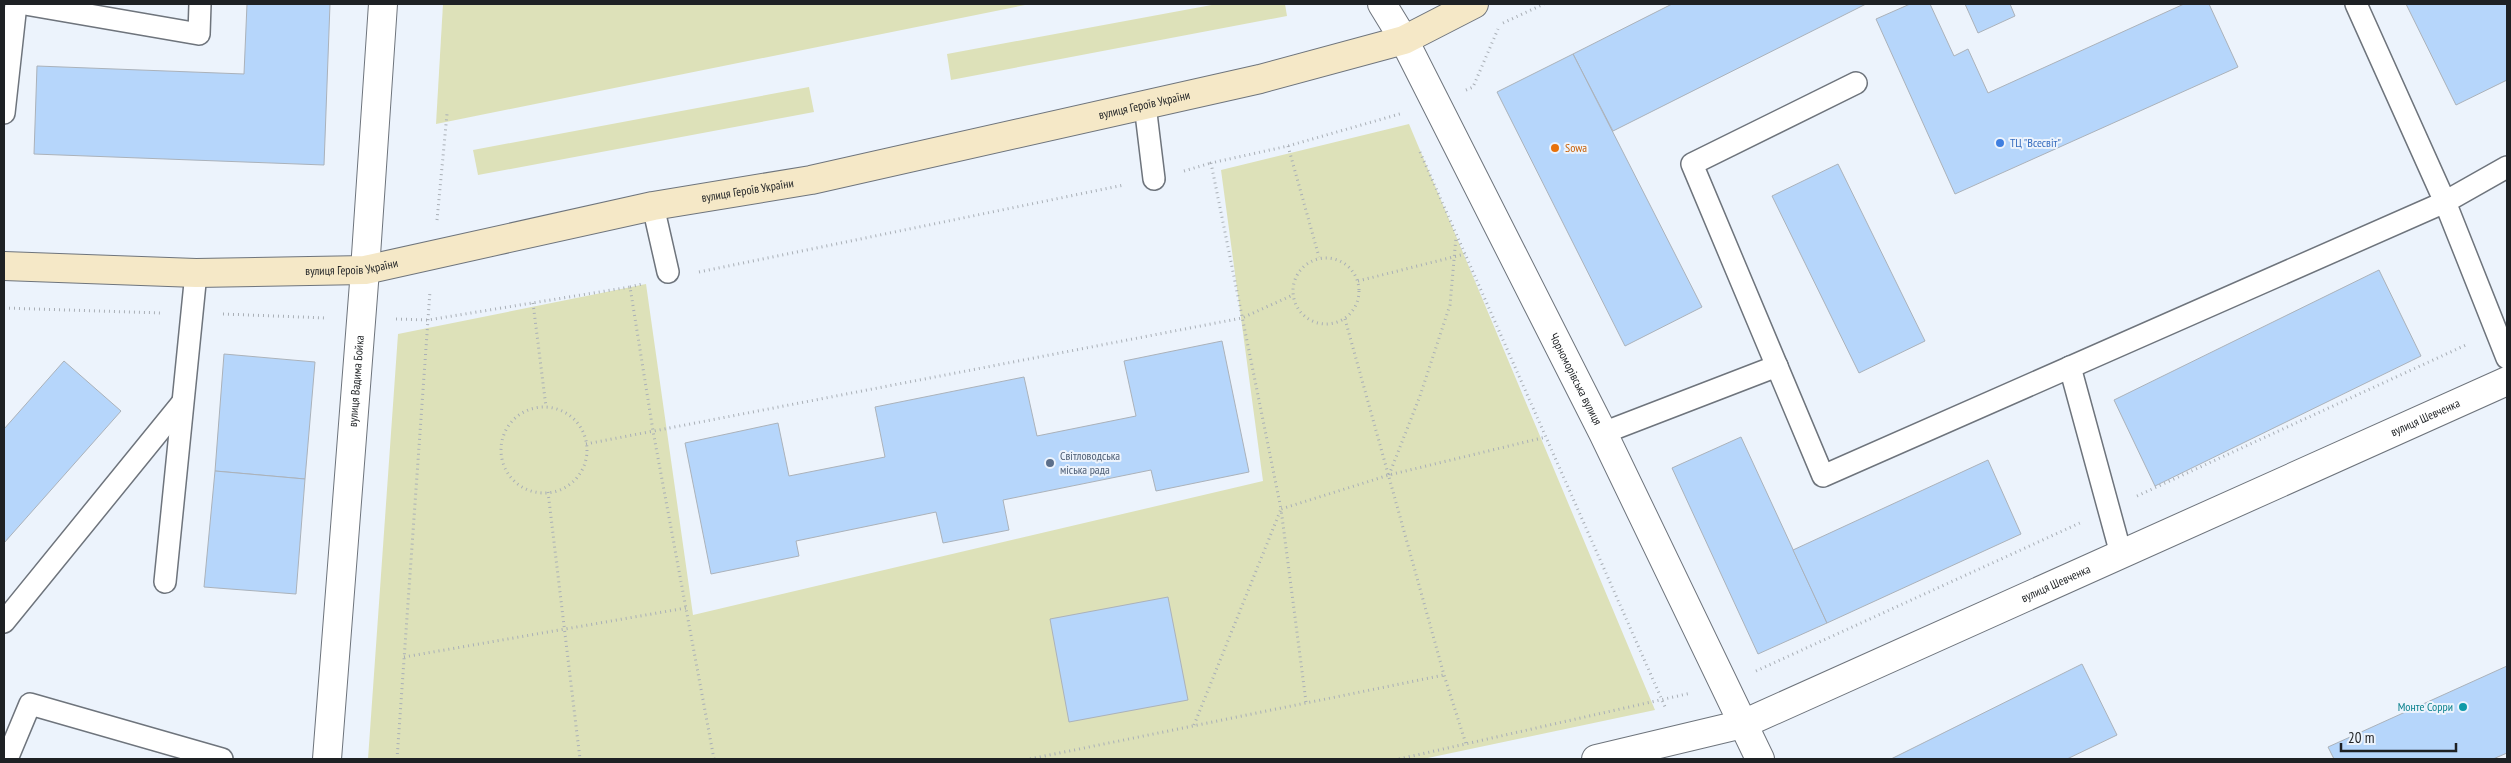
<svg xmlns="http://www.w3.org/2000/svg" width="2511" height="763" font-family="'PT Sans Narrow',sans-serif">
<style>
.green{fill:#dde1b9}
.building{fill:#b6d6fb;stroke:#abb2ba}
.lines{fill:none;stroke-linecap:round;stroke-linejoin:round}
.service-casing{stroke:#6e747c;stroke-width:24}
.minor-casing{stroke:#6e747c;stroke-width:30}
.tertiary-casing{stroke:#6e747c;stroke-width:30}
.secondary-casing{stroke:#6e747c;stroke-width:30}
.path{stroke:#a9afb6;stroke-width:3;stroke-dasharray:1 4;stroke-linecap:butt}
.service{stroke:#fff;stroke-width:21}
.minor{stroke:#fff;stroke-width:28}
.tertiary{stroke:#fff;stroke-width:28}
.secondary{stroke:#f5e8c7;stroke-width:28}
.shop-dot{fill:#3f7fe0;stroke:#ecf3fc;stroke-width:2}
.food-dot{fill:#e8710a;stroke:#ecf3fc;stroke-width:2}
.service-dot{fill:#5c6f8a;stroke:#ecf3fc;stroke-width:2}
.culture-dot{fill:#0f9aa8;stroke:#ecf3fc;stroke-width:2}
.labels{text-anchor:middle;stroke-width:4;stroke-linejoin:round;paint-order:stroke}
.street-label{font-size:12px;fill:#1e2124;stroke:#ecf3fc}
.shop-label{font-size:12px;fill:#366cbe;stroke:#ecf3fc;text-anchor:start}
.food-label{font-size:12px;fill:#c56008;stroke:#ecf3fc;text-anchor:start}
.service-label{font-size:12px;fill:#4e5e75;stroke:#ecf3fc;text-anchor:start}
.culture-label{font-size:12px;fill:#0d838f;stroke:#ecf3fc;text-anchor:end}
</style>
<rect width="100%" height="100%" fill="#ecf3fc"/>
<g class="green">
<path d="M443 4H1030L436 124Z"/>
<path d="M1217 4H1285L1287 16 951 80 947 54Z"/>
<path d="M809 87 814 112 478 175 473 150Z"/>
<path d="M1409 124 1655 710 1423 759H368L398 334 646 284 693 615 1263 481 1221 170Z"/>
</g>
<g class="building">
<path d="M247 4H330L324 165 34 154 37 66 244 74Z"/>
<path d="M1672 4H1866L1613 131 1573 54Z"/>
<path d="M1910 4H1930L1954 56 1968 49 1988 93 2184 4H2209L2238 67 1955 194 1876 19Z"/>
<path d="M1965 4H2010L2015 16 1978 33Z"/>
<path d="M2406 4H2507V80L2456 105Z"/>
<path d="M1573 54 1702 307 1625 346 1497 92Z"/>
<path d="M1838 164 1925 341 1859 373 1772 196Z"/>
<path d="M2379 270 2421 356 2155 486 2114 400Z"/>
<path d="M1222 341 1249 472 1156 491 1151 470 1003 500 1009 530 943 543 936 512 796 541 799 556 711 574 685 443 778 423 789 476 885 457 875 407 1024 377 1037 436 1136 416 1124 361Z"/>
<path d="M224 354 315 362 305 479 215 471Z"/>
<path d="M64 361 121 411 4 543V429Z"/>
<path d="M1741 437 1827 623 1758 654 1672 468Z"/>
<path d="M1988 460 2021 534 1827 623 1793 550Z"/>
<path d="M215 471 305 479 296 594 204 587Z"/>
<path d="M1168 597 1188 700 1069 722 1050 619Z"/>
<path d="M2082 664 2117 735 2067 759H1891Z"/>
<path d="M2507 666V753L2493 759H2334L2328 747Z"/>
</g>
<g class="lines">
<defs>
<g id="service">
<path d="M25 4 199 34 200 4"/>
<path d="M2356 4 2445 202 2507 167"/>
<path d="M1856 83 1692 164 1823 476 2445 202 2507 358"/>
<path d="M1145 105 1154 179"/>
<path d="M4 113 16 4"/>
<path d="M653 206 668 272"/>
<path d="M2070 367 2121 554"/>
<path d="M1603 433 1777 366"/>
<path d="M165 582 196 273"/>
<path d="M4 622 182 403"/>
<path d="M7 759 30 704 222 759"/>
</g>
<g id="minor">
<path d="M1382 4 1404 40"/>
<path d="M365 270 383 4"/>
<path id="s1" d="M1596 759 1743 724 2507 381"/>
</g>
<g id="tertiary">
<path id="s2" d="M1404 40 1603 433 1760 759"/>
<path id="s3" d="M327 759 365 270"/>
</g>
<g id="secondary">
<path id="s4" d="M4 266 196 273 365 270 653 206 811 180 1260 79 1404 40 1474 4"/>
</g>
</defs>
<use href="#service" class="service-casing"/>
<use href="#minor" class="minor-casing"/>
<use href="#tertiary" class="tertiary-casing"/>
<use href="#secondary" class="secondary-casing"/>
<g class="path">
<path d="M1503 23 1544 4"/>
<path d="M1466 90 1473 87 1498 29"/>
<path d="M1288 146 1319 257"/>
<path d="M1420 152 1666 709"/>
<path d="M1184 171 1211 163"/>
<path d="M437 220 447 114"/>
<circle cx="1326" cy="291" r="33"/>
<path d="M699 272 1124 185"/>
<path d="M1358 281 1465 254"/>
<path d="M630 287 642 284"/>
<path d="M533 303 546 407"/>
<path d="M4 308 162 313"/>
<path d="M223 314 327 318"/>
<path d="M396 319 428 320 630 287 653 431 714 759"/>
<path d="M1345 319 1444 675 1466 744"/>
<circle cx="544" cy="450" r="43"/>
<path d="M586 444 1242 318 1293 295"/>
<path d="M1389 475 1420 396 1450 305 1456 237"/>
<path d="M548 492 580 759"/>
<path d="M2137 496 2468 344"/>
<path d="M404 657 686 608"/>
<path d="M1756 671 2082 522"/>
<path d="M1306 702 1281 509 1389 475 1546 437"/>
<path d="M1194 725 1281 509 1211 163 1288 146 1403 113"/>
<path d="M397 759 430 291"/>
<path d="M1030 759 1444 675"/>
<path d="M1399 759 1691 693"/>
</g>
<use href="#service" class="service"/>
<use href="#minor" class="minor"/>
<use href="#tertiary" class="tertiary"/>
<use href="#secondary" class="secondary"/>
</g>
<circle class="shop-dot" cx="2000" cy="143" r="5"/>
<circle class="food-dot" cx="1555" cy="148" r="5"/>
<circle class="service-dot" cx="1050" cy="463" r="5"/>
<circle class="culture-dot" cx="2463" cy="707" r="5"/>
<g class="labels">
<g class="street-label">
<text dy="4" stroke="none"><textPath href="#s4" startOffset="1158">вулиця Героїв України</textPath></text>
<text dy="4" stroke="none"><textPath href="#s4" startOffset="752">вулиця Героїв України</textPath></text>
<text dy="4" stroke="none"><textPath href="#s4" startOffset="348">вулиця Героїв України</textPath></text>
<text dy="4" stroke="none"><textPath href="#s2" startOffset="380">Чорноморівська вулиця</textPath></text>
<text dy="4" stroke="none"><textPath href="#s3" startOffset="379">вулиця Вадима Бойка</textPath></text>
<text dy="4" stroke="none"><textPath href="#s1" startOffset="899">вулиця Шевченка</textPath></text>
<text dy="4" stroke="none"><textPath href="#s1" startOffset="494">вулиця Шевченка</textPath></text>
</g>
<g class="shop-label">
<text x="2010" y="147">ТЦ "Всесвіт"</text>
</g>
<g class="food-label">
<text x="1565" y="152">Sowa</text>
</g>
<g class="service-label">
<text x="1060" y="460">Світловодська<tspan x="1060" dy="14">міська рада</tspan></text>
</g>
<g class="culture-label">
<text x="2453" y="711">Монте Сорри</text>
</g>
</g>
<rect width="2511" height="763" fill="none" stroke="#1e2124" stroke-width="10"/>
<path d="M2341 743v8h115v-8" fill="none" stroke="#1e2124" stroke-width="2.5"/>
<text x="2348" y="743" font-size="15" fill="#1e2124" stroke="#ecf3fc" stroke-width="4" paint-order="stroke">20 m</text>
</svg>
